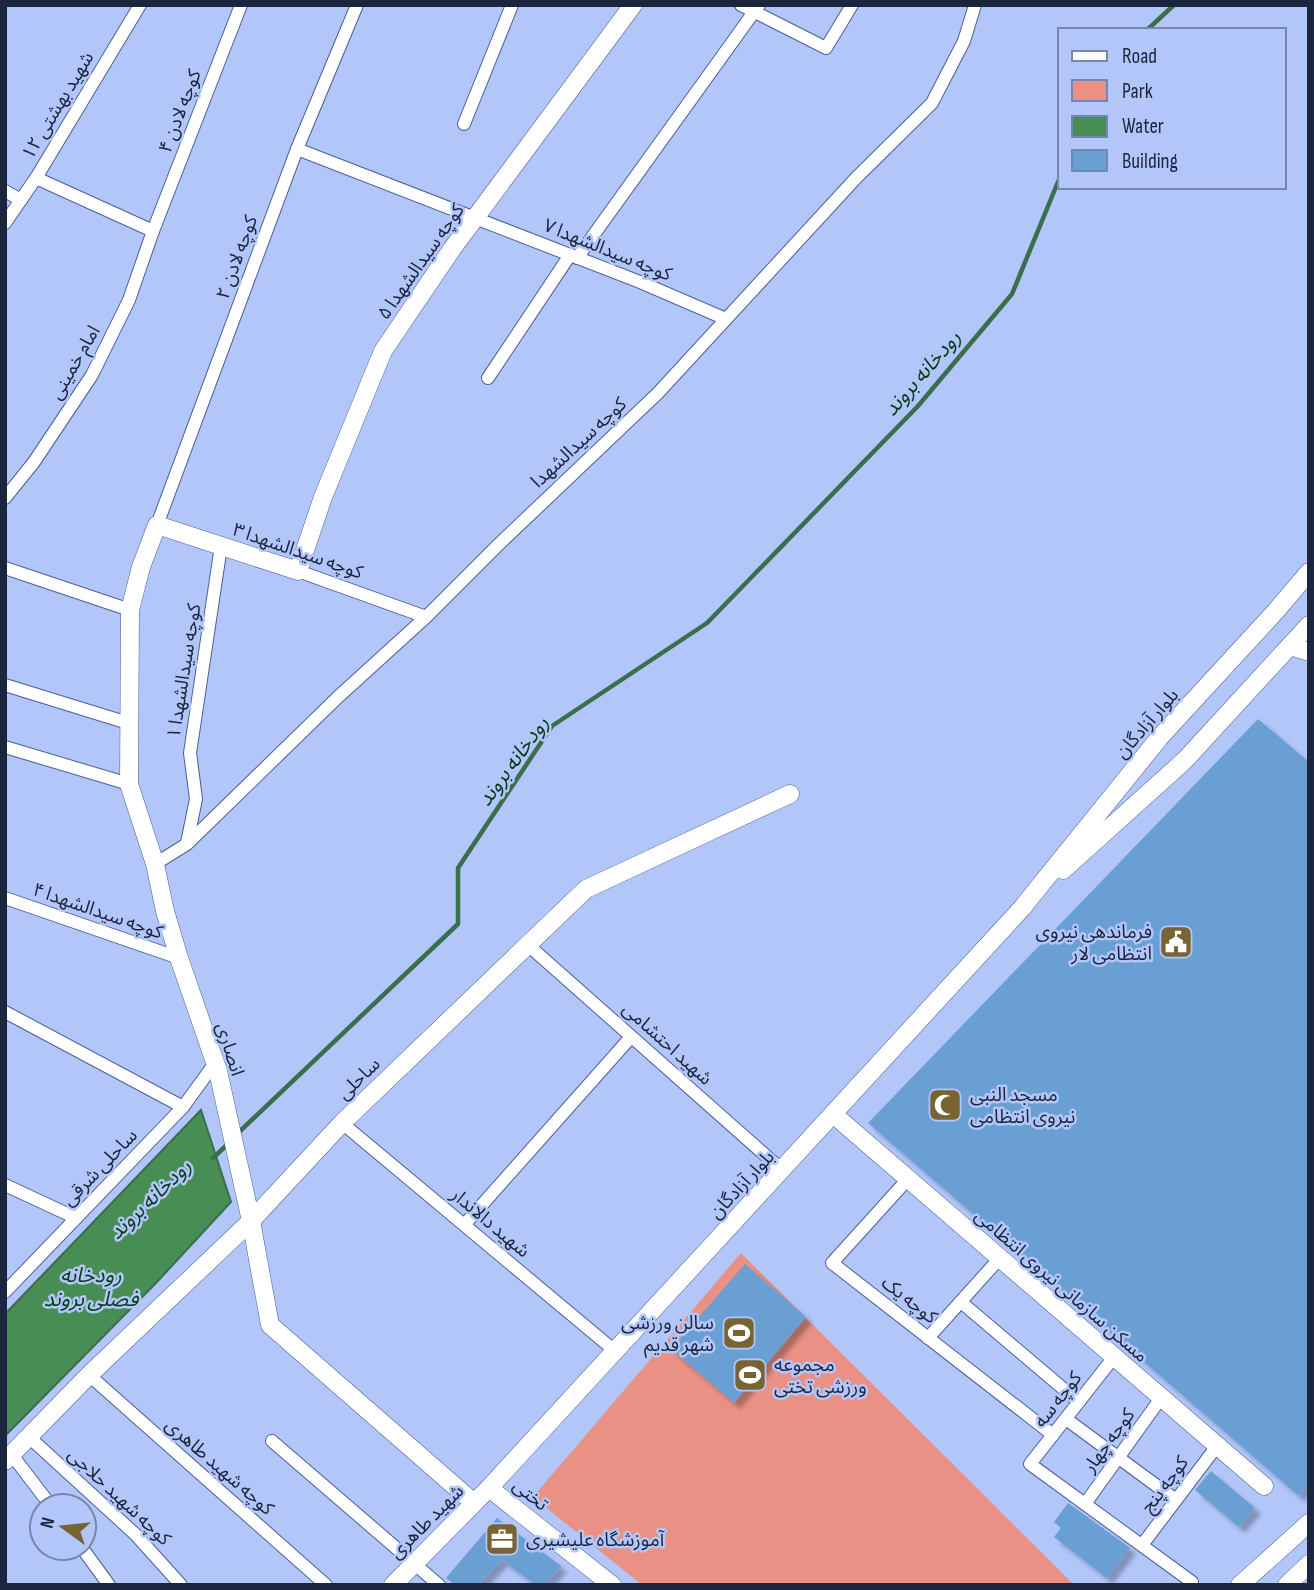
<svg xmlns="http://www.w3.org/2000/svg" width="1314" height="1590" font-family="'Sofia Sans Condensed','Noto Sans Arabic',sans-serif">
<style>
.green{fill:#ea9084}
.water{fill:#478d54;stroke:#3a6e4d;stroke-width:2}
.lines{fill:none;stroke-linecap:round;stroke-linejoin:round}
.stream{stroke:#3a6e4d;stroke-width:4.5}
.building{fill:#699fd2;filter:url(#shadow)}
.street-casing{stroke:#4a5f98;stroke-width:14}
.secondary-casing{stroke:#4a5f98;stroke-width:19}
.street{stroke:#fff;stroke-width:12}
.secondary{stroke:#fff;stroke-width:18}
.labels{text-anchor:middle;stroke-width:5;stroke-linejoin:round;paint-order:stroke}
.street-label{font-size:19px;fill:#1c253e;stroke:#b2c6fa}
.poi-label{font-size:19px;fill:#1c253e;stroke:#b2c6fa;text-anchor:start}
.water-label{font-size:21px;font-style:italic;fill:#063d16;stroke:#b2c6fa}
</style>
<defs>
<filter id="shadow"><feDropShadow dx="6" dy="6" stdDeviation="2" flood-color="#0004"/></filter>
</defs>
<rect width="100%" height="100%" fill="#b2c6fa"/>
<path class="green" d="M741 1253 1074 1585H642L533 1497Z"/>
<path class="water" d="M201 1110 231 1202 156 1283 5 1436V1314Z"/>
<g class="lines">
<g class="stream">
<path d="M1147 30 1174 5"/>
<path d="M238 1133 458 924V868L552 726 707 623 918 406 1012 294 1060 177"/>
<path d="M213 1158 230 1142"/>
</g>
</g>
<g class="building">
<path d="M1258 719 1309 762V1484L1299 1496 868 1123Z"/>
<path d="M745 1264 806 1317 734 1403 671 1349Z"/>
<path d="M1211 1471 1255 1508 1239 1527 1195 1490Z"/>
<path d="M1068 1503 1130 1548 1107 1578 1054 1537 1061 1528 1054 1522Z"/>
<path d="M497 1518 561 1566 545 1585H536L502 1560 478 1585H455L446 1578Z"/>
</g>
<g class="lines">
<defs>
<g id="street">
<path d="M741 5 826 48 852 5"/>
<path d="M464 124 512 5"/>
<path d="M297 149 640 282 726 319"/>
<path d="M36 178 153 231"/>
<path d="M5 191 21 200"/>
<path d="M5 223 36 178 140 5"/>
<path d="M577 258 759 5"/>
<path d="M488 378 570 255"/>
<path d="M5 498 34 462 92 375 129 300 153 231 241 5"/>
<path d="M157 525 297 149 357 5"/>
<path d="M5 568 130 610"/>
<path d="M298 571 426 617"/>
<path d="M5 685 128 723"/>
<path d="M5 747 129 784"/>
<path d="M187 843 196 799 190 753 221 546"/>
<path d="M155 864 187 844 338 697 426 617 497 546 658 393 856 178 932 103 964 41 975 5"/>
<path d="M5 898 179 958"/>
<path d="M528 945 782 1170"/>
<path d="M5 1012 183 1107"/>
<path d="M342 1123 615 1351"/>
<path d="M907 1180 832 1263 1053 1435"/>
<path d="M5 1185 76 1218"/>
<path d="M465 1224 631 1037"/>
<path d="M5 1292 183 1107 215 1063"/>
<path d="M961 1302 1079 1402"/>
<path d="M928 1338 999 1259"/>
<path d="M1114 1357 1030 1464 1192 1582"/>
<path d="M89 1375 326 1585"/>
<path d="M1066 1419 1176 1500"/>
<path d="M29 1437 135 1534 181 1585"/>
<path d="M272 1441 439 1585"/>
<path d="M12 1455 51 1506"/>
<path d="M1085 1504 1161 1398"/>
<path d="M1142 1545 1217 1446"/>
<path d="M82 1548 109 1585"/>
</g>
<g id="secondary">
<path d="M1290 646 1309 652"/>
<path d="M1063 870 1185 760 1309 625"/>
<path d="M833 1114 1264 1486"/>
<path d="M5 1461 89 1375 251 1221 342 1123 586 889 790 794"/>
<path d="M489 1488 612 1585"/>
<path d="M474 1503 270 1325 251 1221 218 1071 179 958 165 911 155 864 129 784 130 610 141 567 157 525 298 571 323 497 383 351 452 249 633 5"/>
<path d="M393 1585 489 1488 1022 908 1160 737 1275 612 1309 572"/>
<path d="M1240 1585 1309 1523"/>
<path d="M1287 1585 1309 1564"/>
</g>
</defs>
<use href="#street" class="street-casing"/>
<use href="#secondary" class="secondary-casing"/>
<use href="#street" class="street"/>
<use href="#secondary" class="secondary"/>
</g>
<defs>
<symbol id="civic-square" viewBox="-11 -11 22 22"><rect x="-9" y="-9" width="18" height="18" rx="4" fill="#786433" stroke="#b2c6fa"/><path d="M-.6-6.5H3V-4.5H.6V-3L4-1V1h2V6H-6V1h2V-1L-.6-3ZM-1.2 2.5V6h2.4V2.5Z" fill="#fff"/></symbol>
<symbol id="mosque-square" viewBox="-11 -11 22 22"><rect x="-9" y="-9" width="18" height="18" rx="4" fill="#786433" stroke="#b2c6fa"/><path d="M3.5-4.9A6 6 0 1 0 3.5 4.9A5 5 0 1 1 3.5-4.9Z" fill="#fff"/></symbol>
<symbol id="stadium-square" viewBox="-11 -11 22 22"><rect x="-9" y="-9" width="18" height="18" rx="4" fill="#786433" stroke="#b2c6fa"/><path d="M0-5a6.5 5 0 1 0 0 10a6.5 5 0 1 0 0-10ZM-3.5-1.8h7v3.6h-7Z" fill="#fff"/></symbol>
<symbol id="office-square" viewBox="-11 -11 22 22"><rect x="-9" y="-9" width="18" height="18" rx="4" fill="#786433" stroke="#b2c6fa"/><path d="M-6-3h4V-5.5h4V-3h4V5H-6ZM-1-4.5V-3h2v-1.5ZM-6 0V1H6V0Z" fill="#fff"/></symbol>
</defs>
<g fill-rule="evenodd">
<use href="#civic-square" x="1157" y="923" width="38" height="38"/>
<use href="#mosque-square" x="926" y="1086" width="38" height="38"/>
<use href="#stadium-square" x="720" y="1314" width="38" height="38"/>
<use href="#stadium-square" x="731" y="1356" width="38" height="38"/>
<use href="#office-square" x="483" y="1520" width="38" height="38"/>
</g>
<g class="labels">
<g class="street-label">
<text transform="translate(57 105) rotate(-59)" y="7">شهید بهشتی ۱۲</text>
<text transform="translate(179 111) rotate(-69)" y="7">کوچه لادن ۴</text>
<text transform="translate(608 249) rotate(22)" y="7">کوچه سیدالشهدا ۷</text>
<text transform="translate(236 257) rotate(-70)" y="7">کوچه لادن ۲</text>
<text transform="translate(420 261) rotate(-55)" y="7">کوچه سیدالشهدا ۵</text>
<text transform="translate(74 362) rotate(-60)" y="7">امام خمینی</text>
<text transform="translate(578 442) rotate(-43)" y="7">کوچه سیدالشهدا</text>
<text transform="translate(298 550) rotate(19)" y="7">کوچه سیدالشهدا ۳</text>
<text transform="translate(183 671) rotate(-81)" y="7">کوچه سیدالشهدا ۱</text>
<text transform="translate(1146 723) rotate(-49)" y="7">بلوار آزادگان</text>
<text transform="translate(98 910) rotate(19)" y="7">کوچه سیدالشهدا ۴</text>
<text transform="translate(668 1043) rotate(42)" y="7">شهید احتشامی</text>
<text transform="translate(231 1049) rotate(73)" y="7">انصاری</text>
<text transform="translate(358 1078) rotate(-44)" y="7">ساحلی</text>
<text transform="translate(99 1167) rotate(-46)" y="7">ساحلی شرقی</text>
<text transform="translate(741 1184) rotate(-47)" y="7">بلوار آزادگان</text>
<text transform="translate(491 1222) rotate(40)" y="7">شهید دالاندار</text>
<text transform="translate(1062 1285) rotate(41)" y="7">مسکن سازمانی نیروی انتظامی</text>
<text transform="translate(910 1299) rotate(38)" y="7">کوچه یک</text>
<text transform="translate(1057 1399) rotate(-52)" y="7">کوچه سه</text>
<text transform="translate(1108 1440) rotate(-54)" y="7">کوچه چهار</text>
<text transform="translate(220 1466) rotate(41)" y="7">کوچه شهید طاهری</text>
<text transform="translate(1164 1484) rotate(-53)" y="7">کوچه پنج</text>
<text transform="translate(531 1494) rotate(38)" y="7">تختی</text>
<text transform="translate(120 1496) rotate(43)" y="7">کوچه شهید حلاجی</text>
<text transform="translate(426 1521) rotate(-45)" y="7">شهید طاهری</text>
</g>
<g class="poi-label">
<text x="1152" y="938" text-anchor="end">فرماندهی نیروی<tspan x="1152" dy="22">انتظامی لار</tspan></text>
<text x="970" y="1101">مسجد النبی<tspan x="970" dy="22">نیروی انتظامی</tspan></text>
<text x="714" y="1329" text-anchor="end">سالن ورزشی<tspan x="714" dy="22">شهر قدیم</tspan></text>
<text x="774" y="1371">مجموعه<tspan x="774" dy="22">ورزشی تختی</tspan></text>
<text x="526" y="1546">آموزشگاه علیشیری</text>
</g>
<g class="water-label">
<text transform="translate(922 373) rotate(-49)" y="7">رودخانه بروند</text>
<text transform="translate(513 761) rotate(-54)" y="7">رودخانه بروند</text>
<text transform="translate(150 1199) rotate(-44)" y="7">رودخانه بروند</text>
<text x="91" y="1282">رودخانه<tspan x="91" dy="24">فصلی بروند</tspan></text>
</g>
</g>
<rect width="1314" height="1590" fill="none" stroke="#1c253e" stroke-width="14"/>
<rect x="1058" y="28" width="228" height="161" fill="#b2c6fa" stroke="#7686af" stroke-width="2"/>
<rect x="1072" y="51" width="35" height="10" fill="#ffffff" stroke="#7686af" stroke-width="2"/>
<text x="1122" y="63" font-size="21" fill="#1c253e">Road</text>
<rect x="1072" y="80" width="35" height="21" fill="#ea9084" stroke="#7686af" stroke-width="2"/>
<text x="1122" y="98" font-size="21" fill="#1c253e">Park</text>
<rect x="1072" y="116" width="35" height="21" fill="#478d54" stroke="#7686af" stroke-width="2"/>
<text x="1122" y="133" font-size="21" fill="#1c253e">Water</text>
<rect x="1072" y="150" width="35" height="21" fill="#699fd2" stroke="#7686af" stroke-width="2"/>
<text x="1122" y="168" font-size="21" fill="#1c253e">Building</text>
<g transform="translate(63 1527) rotate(285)"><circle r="33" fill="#b2c6fa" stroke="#7686af" stroke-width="2"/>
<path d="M0-5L12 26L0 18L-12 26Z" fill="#786433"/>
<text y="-10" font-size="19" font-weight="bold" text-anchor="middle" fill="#1c253e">N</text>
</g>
</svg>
